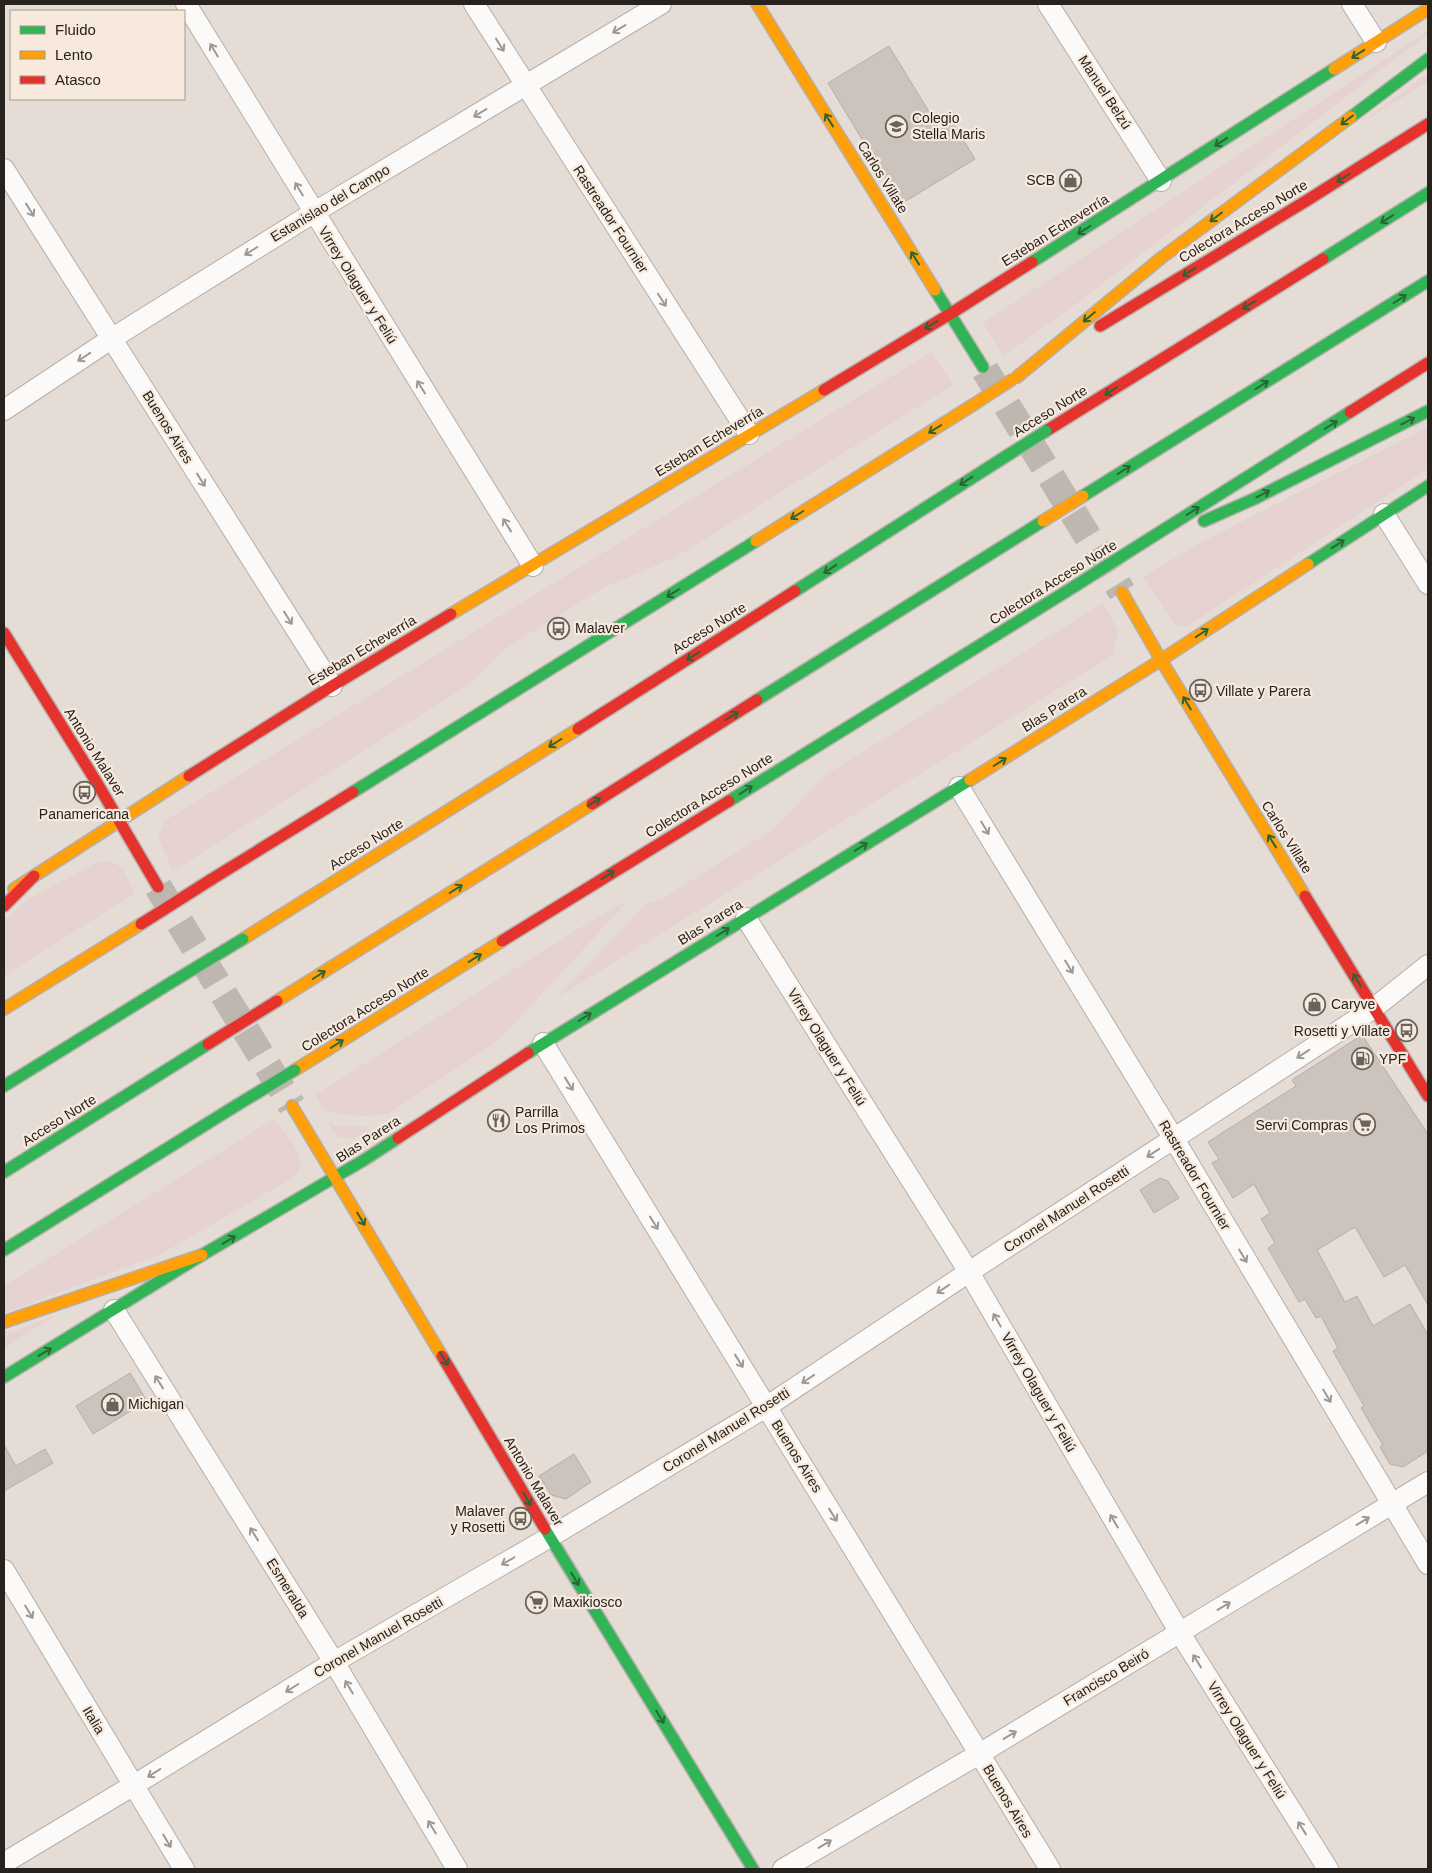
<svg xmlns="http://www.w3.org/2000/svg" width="1432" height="1873" font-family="Helvetica,sans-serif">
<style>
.green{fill:#e6d2d0}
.building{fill:#cdc3bd;stroke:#b5ada9}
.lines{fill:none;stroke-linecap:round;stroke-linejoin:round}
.secondary-tunnel{stroke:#beb7b0;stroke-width:28;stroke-dasharray:28 14;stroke-linecap:butt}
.street-casing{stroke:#b5afaa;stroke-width:22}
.fast-casing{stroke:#b5afaa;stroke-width:14}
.slow-casing{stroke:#b5afaa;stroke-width:14}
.jam-casing{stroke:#b5afaa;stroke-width:14}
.street{stroke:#fbfaf9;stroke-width:20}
.fast{stroke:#30b455;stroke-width:11}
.slow{stroke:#ff9f0a;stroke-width:11}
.jam{stroke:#e5322d;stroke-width:11}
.fast-bridge-casing{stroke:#b5afaa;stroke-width:14;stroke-linecap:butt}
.slow-bridge-casing{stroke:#b5afaa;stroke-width:14;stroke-linecap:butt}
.jam-bridge-casing{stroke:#b5afaa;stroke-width:14;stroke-linecap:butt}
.fast-bridge{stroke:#30b455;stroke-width:11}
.slow-bridge{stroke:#ff9f0a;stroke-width:11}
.jam-bridge{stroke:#e5322d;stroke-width:11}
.oneway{stroke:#9c9996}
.oneway2{stroke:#2b6437}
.labels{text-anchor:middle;stroke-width:4.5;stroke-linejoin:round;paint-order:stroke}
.street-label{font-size:14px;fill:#27221e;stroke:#f7e9dc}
.poi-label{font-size:14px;fill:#27221e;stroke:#f7e9dc;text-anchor:start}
</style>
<rect width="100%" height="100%" fill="#e4dcd5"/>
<g class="green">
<path d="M1428 31V34L1076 304 1003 356 983 323Z"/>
<path d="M1428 73V81L1360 124Z"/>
<path d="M932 352 953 385 676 557 603 588 509 646 471 683 173 871 158 838 166 820Z"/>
<path d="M1428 427V469L1187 626H1176L1143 577 1198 544Z"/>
<path d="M1103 603 1118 630 1113 655 556 998 647 903 662 899 775 828 824 776Z"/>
<path d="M111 861 123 869 135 893 4 976V920L29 899 98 862Z"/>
<path d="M628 901 499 1040 388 1114 362 1116 338 1114 323 1109 315 1095 594 919Z"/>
<path d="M274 1119C287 1135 298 1146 301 1166L294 1177 161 1254 4 1313V1286Z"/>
<path d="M328 1123 337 1126 371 1127 353 1139 337 1137Z"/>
<path d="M56 1315 4 1348V1335Z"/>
</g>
<g class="building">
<path d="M889 46 940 130 952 122 975 159 901 204 828 83Z"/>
<path d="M1362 1035 1428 1134V1305L1405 1265 1384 1277 1355 1227 1317 1250 1345 1302 1357 1296 1373 1326 1410 1304 1428 1335V1451L1403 1467 1390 1464 1380 1447 1383 1445 1361 1408 1364 1406 1333 1351 1338 1348 1321 1316 1316 1318 1305 1299 1299 1302 1268 1248 1275 1243 1261 1219 1270 1213 1254 1184 1233 1198 1212 1163 1219 1159 1208 1142 1296 1086 1292 1080Z"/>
<path d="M1160 1178 1168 1181 1179 1198 1154 1213 1140 1190Z"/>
<path d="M130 1373 147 1401 93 1434 76 1406Z"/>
<path d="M4 1445 16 1466 45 1449 53 1463 4 1491Z"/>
<path d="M574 1454 591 1482 566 1499 551 1495 539 1476Z"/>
</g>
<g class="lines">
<g class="secondary-tunnel">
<path d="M985 370 1122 592"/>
<path d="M158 887 292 1106"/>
</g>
<defs>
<g id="street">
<path d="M186 4 533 566"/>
<path d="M474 4 749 434"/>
<path d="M1048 4 1161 181"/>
<path d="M1352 4 1376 42"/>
<path d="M4 169 332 686"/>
<path d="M4 410 111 339 313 213 661 4"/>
<path d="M1384 514 1428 584"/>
<path d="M959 787 1174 1139 1428 1564"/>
<path d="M746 918 969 1272 1180 1633 1328 1869"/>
<path d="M543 1043 1050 1869"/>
<path d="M114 1310 334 1662 457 1869"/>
<path d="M4 1570 184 1869"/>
<path d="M4 1863 134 1785 334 1662 550 1537 766 1407 969 1272 1374 1008 1428 965"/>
<path d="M783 1869 979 1754 1428 1482"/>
</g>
<g id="fast">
<path d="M1351 117 1428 59"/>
<path d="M1323 259 1428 193"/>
<path d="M1032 262 1334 69"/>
<path d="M935 290 983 367"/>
<path d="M1083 496 1428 281"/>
<path d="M1204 521 1256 498 1428 411"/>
<path d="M1122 556 1350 412"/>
<path d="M1308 564 1428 486"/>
<path d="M795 591 1008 455"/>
<path d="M757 700 1043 521"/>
<path d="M353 792 756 541"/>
<path d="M729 801 1075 586"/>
<path d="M528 1053 970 780"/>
<path d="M4 1086 172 982"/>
<path d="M4 1172 208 1044"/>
<path d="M4 1250 237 1105"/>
<path d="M4 1377 202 1255 364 1160 398 1138"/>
<path d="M545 1529 753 1869"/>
</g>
<g id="slow">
<path d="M757 4 935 290"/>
<path d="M1334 69 1428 9"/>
<path d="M1017 377 1161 258 1351 117"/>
<path d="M756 541 976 403"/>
<path d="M1122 592 1161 660 1305 896"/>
<path d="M451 614 824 390"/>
<path d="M970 780 1161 660 1308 564"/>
<path d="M14 889 189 776"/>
<path d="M243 939 578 729"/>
<path d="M277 1001 592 804"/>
<path d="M4 1009 141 924"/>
<path d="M295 1070 502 941"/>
<path d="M292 1106 442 1356"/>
<path d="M4 1322 202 1255"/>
</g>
<g id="jam">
<path d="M1100 326 1306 201 1428 124"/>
<path d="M824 390 950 314 1032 262"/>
<path d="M1350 412 1428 363"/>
<path d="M1046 431 1323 259"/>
<path d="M4 633 97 783 158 887"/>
<path d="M578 729 795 591"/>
<path d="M189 776 332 686 451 614"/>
<path d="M592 804 757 700"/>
<path d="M212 879 353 792"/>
<path d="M1305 896 1428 1096"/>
<path d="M4 906 34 876"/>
<path d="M502 941 729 801"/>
<path d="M398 1138 528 1053"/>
<path d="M442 1356 545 1529"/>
</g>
</defs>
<use href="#street" class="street-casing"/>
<use href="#fast" class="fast-casing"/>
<use href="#slow" class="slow-casing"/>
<use href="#jam" class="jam-casing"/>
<use href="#street" class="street"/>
<use href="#fast" class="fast"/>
<use href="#slow" class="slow"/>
<use href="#jam" class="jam"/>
<defs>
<g id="fast-bridge">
<path d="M1008 455 1046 431"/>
<path d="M1075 586 1122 556"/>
<path d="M172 982 243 939"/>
<path d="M237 1105 295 1070"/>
</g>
<g id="slow-bridge">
<path d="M976 403 1013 379"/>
<path d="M1043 521 1083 496"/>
</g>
<g id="jam-bridge">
<path d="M141 924 212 879"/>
<path d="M208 1044 277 1001"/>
</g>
</defs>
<use href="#fast-bridge" class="fast-bridge-casing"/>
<use href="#slow-bridge" class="slow-bridge-casing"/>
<use href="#jam-bridge" class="jam-bridge-casing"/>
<use href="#fast-bridge" class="fast-bridge"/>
<use href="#slow-bridge" class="slow-bridge"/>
<use href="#jam-bridge" class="jam-bridge"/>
</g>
<defs><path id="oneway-shaft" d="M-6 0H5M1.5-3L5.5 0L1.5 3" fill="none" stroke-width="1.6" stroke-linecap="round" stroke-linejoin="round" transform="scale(1.25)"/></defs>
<g class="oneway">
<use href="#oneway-shaft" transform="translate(619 29) rotate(149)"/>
<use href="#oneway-shaft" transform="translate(500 45) rotate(58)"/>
<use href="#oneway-shaft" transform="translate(214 50) rotate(-121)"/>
<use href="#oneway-shaft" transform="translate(480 113) rotate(149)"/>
<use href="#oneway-shaft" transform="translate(299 189) rotate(-121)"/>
<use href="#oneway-shaft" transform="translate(30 210) rotate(58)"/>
<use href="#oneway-shaft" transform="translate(251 251) rotate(148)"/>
<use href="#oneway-shaft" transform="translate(662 300) rotate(57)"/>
<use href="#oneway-shaft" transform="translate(84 357) rotate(146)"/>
<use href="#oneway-shaft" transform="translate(421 387) rotate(-122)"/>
<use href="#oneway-shaft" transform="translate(201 480) rotate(58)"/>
<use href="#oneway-shaft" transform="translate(507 525) rotate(-122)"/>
<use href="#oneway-shaft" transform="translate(288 618) rotate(58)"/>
<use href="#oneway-shaft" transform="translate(985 828) rotate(59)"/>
<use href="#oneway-shaft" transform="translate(1069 967) rotate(59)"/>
<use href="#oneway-shaft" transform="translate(1303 1054) rotate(147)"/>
<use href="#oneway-shaft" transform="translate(569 1084) rotate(58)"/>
<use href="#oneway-shaft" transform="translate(1153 1153) rotate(147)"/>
<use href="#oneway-shaft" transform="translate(654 1223) rotate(58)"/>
<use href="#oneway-shaft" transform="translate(1243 1256) rotate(59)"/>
<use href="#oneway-shaft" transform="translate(943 1289) rotate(146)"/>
<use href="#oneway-shaft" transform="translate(997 1320) rotate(-120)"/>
<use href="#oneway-shaft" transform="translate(739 1361) rotate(58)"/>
<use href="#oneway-shaft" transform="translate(808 1379) rotate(146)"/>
<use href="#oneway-shaft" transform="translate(159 1382) rotate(-122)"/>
<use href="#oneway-shaft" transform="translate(1327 1396) rotate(59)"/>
<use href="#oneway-shaft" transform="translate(833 1515) rotate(58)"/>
<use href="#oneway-shaft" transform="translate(1114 1521) rotate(-120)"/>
<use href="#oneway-shaft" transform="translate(1363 1521) rotate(-31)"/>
<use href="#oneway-shaft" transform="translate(254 1534) rotate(-122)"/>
<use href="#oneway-shaft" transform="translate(508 1561) rotate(150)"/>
<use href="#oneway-shaft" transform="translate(1224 1606) rotate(-31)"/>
<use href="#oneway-shaft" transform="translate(29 1612) rotate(59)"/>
<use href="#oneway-shaft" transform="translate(1197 1661) rotate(-122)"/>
<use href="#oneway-shaft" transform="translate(349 1687) rotate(-121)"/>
<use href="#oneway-shaft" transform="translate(292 1688) rotate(148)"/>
<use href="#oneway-shaft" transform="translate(1010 1735) rotate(-31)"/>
<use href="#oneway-shaft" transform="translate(154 1773) rotate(148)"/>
<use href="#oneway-shaft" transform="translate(432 1827) rotate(-121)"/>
<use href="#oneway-shaft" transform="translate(1302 1828) rotate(-122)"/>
<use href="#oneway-shaft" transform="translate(167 1841) rotate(59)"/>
<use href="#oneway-shaft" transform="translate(825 1844) rotate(-31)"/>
</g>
<g class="oneway2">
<use href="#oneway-shaft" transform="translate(1358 54) rotate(147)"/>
<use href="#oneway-shaft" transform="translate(829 120) rotate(-122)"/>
<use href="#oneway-shaft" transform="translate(1347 120) rotate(143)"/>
<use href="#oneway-shaft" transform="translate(1221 142) rotate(147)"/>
<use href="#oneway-shaft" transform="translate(1343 178) rotate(148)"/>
<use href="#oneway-shaft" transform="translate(1216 217) rotate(143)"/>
<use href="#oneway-shaft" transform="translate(1387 219) rotate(148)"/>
<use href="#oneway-shaft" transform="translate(1084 230) rotate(148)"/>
<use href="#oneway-shaft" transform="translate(915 258) rotate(-122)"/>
<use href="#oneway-shaft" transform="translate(1189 272) rotate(149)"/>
<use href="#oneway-shaft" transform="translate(1400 299) rotate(-32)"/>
<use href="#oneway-shaft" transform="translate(1249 305) rotate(148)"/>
<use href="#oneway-shaft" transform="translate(1089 317) rotate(140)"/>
<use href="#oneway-shaft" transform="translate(931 325) rotate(149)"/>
<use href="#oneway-shaft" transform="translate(1262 385) rotate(-32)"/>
<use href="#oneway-shaft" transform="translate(1111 391) rotate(148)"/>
<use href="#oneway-shaft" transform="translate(1408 421) rotate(-27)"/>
<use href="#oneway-shaft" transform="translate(1331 425) rotate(-32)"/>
<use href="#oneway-shaft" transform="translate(935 429) rotate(148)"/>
<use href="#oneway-shaft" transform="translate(1124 470) rotate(-32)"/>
<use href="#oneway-shaft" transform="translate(966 481) rotate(147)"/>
<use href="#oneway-shaft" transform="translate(1263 494) rotate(-27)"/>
<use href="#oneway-shaft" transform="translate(1193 511) rotate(-32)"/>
<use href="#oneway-shaft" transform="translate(797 515) rotate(148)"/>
<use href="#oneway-shaft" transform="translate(1338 544) rotate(-33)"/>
<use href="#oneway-shaft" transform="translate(830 569) rotate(147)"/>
<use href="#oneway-shaft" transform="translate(673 593) rotate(148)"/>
<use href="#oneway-shaft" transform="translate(1202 633) rotate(-33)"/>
<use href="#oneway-shaft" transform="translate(693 656) rotate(148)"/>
<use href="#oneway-shaft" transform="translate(1187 703) rotate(-121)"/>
<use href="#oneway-shaft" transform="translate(732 716) rotate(-32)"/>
<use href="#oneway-shaft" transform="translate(555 743) rotate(148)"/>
<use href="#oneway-shaft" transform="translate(1000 762) rotate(-32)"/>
<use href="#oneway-shaft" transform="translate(746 790) rotate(-32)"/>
<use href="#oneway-shaft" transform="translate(594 802) rotate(-32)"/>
<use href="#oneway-shaft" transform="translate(1272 841) rotate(-122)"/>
<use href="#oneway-shaft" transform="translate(861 847) rotate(-32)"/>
<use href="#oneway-shaft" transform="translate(608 875) rotate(-32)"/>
<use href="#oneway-shaft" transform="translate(456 889) rotate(-32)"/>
<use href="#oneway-shaft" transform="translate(723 932) rotate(-32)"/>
<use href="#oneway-shaft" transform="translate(475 958) rotate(-32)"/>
<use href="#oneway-shaft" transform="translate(319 975) rotate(-32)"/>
<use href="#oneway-shaft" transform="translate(1357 980) rotate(-122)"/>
<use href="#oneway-shaft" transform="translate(585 1017) rotate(-32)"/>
<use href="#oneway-shaft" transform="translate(337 1044) rotate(-32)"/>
<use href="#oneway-shaft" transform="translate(361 1219) rotate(59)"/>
<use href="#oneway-shaft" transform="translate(229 1240) rotate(-30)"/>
<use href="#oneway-shaft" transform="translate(45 1352) rotate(-31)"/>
<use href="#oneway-shaft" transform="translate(444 1359) rotate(59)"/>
<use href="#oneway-shaft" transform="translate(527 1499) rotate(59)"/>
<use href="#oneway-shaft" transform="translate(575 1579) rotate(59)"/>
<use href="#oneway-shaft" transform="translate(660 1717) rotate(59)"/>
</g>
<defs>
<symbol id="school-ring" viewBox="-11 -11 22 22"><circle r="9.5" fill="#f7e9dc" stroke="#69635e" stroke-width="1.5"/><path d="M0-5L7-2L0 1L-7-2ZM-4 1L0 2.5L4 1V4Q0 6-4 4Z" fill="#69635e"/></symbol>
<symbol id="shop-ring" viewBox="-11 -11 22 22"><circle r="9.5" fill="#f7e9dc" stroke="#69635e" stroke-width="1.5"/><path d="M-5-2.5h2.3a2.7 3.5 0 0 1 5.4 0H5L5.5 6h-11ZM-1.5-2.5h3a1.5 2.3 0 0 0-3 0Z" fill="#69635e"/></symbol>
<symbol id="bus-ring" viewBox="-11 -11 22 22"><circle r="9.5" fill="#f7e9dc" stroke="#69635e" stroke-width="1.5"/><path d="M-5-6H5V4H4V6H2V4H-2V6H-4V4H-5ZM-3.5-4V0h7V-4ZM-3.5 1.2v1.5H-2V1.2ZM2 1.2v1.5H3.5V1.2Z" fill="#69635e"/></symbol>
<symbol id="fuel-ring" viewBox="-11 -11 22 22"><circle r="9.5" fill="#f7e9dc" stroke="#69635e" stroke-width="1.5"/><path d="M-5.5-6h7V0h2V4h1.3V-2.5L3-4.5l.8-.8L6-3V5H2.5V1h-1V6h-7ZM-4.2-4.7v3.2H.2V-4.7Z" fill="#69635e"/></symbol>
<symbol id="restaurant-ring" viewBox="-11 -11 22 22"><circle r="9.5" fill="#f7e9dc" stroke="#69635e" stroke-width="1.5"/><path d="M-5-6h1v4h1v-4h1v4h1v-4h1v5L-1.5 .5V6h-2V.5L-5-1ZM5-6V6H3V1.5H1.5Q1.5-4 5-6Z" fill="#69635e"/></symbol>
<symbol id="supermarket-ring" viewBox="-11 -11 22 22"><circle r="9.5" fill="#f7e9dc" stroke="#69635e" stroke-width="1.5"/><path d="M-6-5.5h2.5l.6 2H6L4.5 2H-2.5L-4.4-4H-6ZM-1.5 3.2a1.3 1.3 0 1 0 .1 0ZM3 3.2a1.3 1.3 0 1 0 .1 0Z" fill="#69635e"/></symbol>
</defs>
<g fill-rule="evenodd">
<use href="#school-ring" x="884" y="114" width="25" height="25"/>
<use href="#shop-ring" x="1058" y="168" width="25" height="25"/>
<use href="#bus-ring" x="546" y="616" width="25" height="25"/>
<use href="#bus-ring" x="1188" y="678" width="25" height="25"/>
<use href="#bus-ring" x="72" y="780" width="25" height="25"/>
<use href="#shop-ring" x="1302" y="992" width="25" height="25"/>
<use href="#bus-ring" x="1394" y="1018" width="25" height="25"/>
<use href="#fuel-ring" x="1350" y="1046" width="25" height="25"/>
<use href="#restaurant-ring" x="486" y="1108" width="25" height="25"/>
<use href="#supermarket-ring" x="1352" y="1112" width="25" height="25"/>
<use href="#shop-ring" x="100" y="1392" width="25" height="25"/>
<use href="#bus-ring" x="508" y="1506" width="25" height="25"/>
<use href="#supermarket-ring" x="524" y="1590" width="25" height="25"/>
</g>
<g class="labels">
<g class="street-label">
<text transform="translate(1105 92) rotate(57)" y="5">Manuel Belzú</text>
<text transform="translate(883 177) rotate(58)" y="5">Carlos Villate</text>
<text transform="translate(330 203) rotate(-31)" y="5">Estanislao del Campo</text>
<text transform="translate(611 219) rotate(57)" y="5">Rastreador Fournier</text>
<text transform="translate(1243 221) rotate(-31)" y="5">Colectora Acceso Norte</text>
<text transform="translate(1055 230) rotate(-32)" y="5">Esteban Echeverría</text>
<text transform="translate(358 285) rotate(58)" y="5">Virrey Olaguer y Feliú</text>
<text transform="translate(1050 411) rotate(-32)" y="5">Acceso Norte</text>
<text transform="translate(168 427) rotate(58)" y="5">Buenos Aires</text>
<text transform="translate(709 441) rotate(-31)" y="5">Esteban Echeverría</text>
<text transform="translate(1053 582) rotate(-32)" y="5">Colectora Acceso Norte</text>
<text transform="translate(709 628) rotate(-32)" y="5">Acceso Norte</text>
<text transform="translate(362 650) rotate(-31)" y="5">Esteban Echeverría</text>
<text transform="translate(1054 709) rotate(-32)" y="5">Blas Parera</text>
<text transform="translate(95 752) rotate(58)" y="5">Antonio Malaver</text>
<text transform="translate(709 795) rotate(-32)" y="5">Colectora Acceso Norte</text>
<text transform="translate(1287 837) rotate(58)" y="5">Carlos Villate</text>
<text transform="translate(366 844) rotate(-32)" y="5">Acceso Norte</text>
<text transform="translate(710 922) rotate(-32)" y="5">Blas Parera</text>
<text transform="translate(365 1009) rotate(-32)" y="5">Colectora Acceso Norte</text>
<text transform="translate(827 1047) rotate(58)" y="5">Virrey Olaguer y Feliú</text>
<text transform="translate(59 1120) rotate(-32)" y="5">Acceso Norte</text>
<text transform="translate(368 1139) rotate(-33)" y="5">Blas Parera</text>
<text transform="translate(1195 1175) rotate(59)" y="5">Rastreador Fournier</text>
<text transform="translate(1066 1209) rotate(-33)" y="5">Coronel Manuel Rosetti</text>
<text transform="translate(1039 1392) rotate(60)" y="5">Virrey Olaguer y Feliú</text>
<text transform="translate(726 1430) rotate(-32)" y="5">Coronel Manuel Rosetti</text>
<text transform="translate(797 1456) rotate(58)" y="5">Buenos Aires</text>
<text transform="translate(534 1481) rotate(59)" y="5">Antonio Malaver</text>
<text transform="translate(288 1588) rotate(58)" y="5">Esmeralda</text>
<text transform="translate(378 1637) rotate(-30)" y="5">Coronel Manuel Rosetti</text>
<text transform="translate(1106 1677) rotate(-31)" y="5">Francisco Beiró</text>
<text transform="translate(94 1720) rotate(59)" y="5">Italia</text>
<text transform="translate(1247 1740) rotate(58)" y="5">Virrey Olaguer y Feliú</text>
<text transform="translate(1008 1801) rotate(59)" y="5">Buenos Aires</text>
</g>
<g class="poi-label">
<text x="912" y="123">Colegio<tspan x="912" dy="16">Stella Maris</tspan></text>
<text x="1055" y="185" text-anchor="end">SCB</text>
<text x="575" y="633">Malaver</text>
<text x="1216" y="696">Villate y Parera</text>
<text x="84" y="819" text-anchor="middle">Panamericana</text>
<text x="1331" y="1009">Caryve</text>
<text x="1390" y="1036" text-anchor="end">Rosetti y Villate</text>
<text x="1379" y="1064">YPF</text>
<text x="515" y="1117">Parrilla<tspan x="515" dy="16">Los Primos</tspan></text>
<text x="1348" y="1130" text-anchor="end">Servi Compras</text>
<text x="128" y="1409">Michigan</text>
<text x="505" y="1516" text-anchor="end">Malaver<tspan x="505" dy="16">y Rosetti</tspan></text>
<text x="553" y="1607">Maxikiosco</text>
</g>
</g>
<rect width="1432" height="1873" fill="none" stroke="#27221e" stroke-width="10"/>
<rect x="10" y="10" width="175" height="90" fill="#f7e9dc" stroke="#a49990"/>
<rect x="20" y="26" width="25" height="8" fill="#30b455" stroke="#a49990"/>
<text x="55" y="35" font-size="15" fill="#27221e">Fluido</text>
<rect x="20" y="51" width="25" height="8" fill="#ff9f0a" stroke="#a49990"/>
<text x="55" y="60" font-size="15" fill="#27221e">Lento</text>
<rect x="20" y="76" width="25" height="8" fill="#e5322d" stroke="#a49990"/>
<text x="55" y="85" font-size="15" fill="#27221e">Atasco</text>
</svg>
